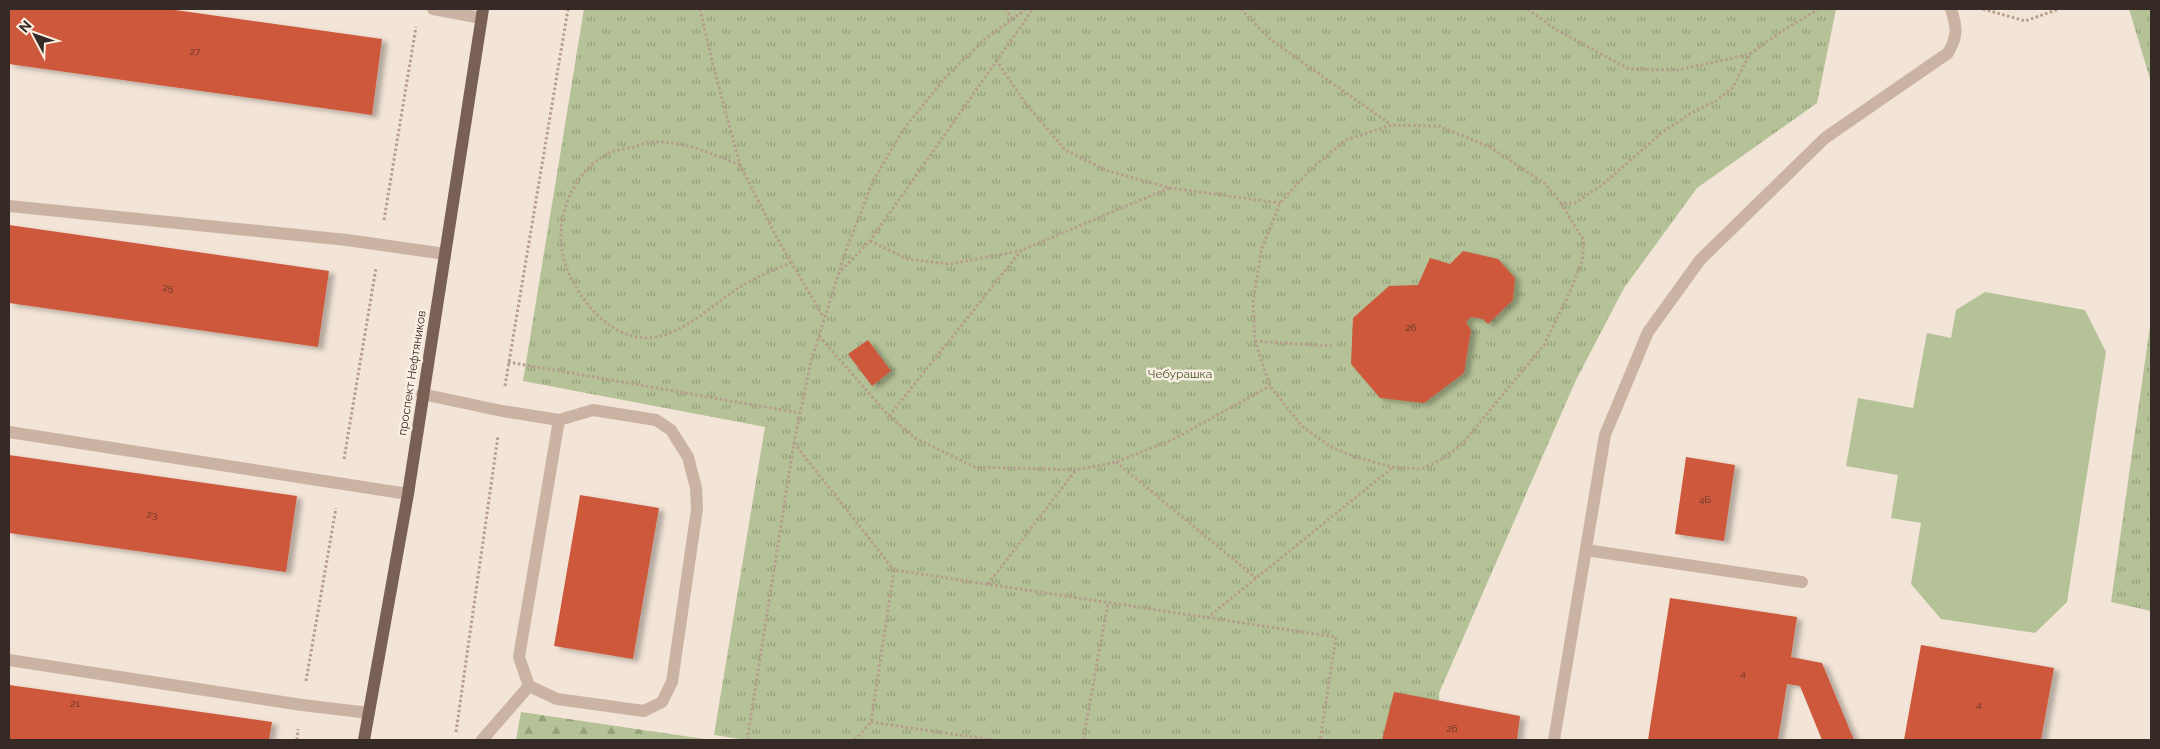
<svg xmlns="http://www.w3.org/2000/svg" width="2160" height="749" font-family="Raleway,sans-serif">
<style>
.forest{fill:url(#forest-firs)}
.park{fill:url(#park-tufts)}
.pitch{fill:#b5c297}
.building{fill:#cd583b;filter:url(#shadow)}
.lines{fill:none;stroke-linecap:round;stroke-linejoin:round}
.path{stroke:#b69d8d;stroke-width:3;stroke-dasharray:2.5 2.5;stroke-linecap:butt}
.minor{stroke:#cbb3a3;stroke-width:12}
.major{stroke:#786055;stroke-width:12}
.labels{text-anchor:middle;stroke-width:5;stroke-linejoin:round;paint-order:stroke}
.number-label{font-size:10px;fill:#5b362a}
.street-label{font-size:12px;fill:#352a25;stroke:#faefe3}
.park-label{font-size:12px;fill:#465528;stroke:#faefe3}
</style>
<defs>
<pattern id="forest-firs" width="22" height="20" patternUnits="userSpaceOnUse" patternTransform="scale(1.25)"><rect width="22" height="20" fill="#b5c297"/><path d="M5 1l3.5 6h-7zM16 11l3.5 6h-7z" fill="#949e7b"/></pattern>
<pattern id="park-tufts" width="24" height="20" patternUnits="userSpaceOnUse" patternTransform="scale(1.25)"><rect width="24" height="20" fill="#b5c297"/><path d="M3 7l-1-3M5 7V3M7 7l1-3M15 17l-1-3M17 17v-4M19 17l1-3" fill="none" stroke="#949e7b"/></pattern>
<filter id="shadow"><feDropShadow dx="5.5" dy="3" stdDeviation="2.5" flood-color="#0004"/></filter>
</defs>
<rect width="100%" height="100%" fill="#f2e4d7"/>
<path class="forest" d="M521 712 711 740H516Z"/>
<g class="park">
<path d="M584 9H1836L1817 103 1697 188 1624 288 1576 380 1439 693 1440 740H746L714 735 765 427 523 381Z"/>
<path d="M2129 9H2151V84V82Z"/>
<path d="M2151 319V611L2111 602Z"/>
</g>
<path class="pitch" d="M1985 292 2085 310 2106 352 2067 602 2035 633 1941 619 1911 584 1921 523 1891 518 1898 475 1846 466 1858 398 1913 408 1927 333 1951 338 1956 310Z"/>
<g class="building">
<path d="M9 9H168L382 39 372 115 9 64Z"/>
<path d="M9 225 329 271 318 347 9 303Z"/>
<path d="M1463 251 1498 259 1515 278 1513 300 1488 324 1483 319 1471 317 1466 322 1471 330 1464 373 1424 403 1380 398 1351 364 1353 318 1389 286 1418 285 1430 258 1450 264Z"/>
<path d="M868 340 891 371 872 386 848 354Z"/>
<path d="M9 455 297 496 286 572 9 533Z"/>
<path d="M1686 457 1735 465 1724 541 1675 534Z"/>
<path d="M580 495 659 508 633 659 554 646Z"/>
<path d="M1670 598 1797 617 1791 657 1822 663 1854 740H1822L1800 686 1787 684 1778 740H1648Z"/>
<path d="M1921 645 2054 668 2041 740H1904Z"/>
<path d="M9 685 272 722 269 740H9Z"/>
<path d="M1394 692 1520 716 1517 740H1382Z"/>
</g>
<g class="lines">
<g class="path">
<path d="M700 9 712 61 740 165 776 236 824 318"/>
<path d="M1005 9 1012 18"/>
<path d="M1241 9 1271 40 1390 124"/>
<path d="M1528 9 1555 29 1629 69 1678 70 1750 54"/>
<path d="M1983 9 2025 21 2059 9"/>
<path d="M996 60 1024 101 1065 150 1108 171 1170 188 1280 203"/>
<path d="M740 165C712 154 683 140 652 142 646 142 640 145 634 147 625 149 612 150 605 155 574 173 556 214 562 250 568 290 611 346 656 337 685 332 710 307 734 291 752 278 772 271 792 262"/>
<path d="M1561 203 1584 241 1582 261 1569 294 1544 345 1461 445 1439 461 1421 469 1393 467 1355 457 1331 447 1302 426 1270 386 1255 341 1253 302 1261 251 1280 203 1313 167 1346 140 1391 125 1439 126 1490 147 1545 184 1561 203H1575L1602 185 1664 131 1691 113 1716 101 1733 87 1750 54 1782 31 1819 9"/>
<path d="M384 220 416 27"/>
<path d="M870 241 908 259 949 264 1020 251 1169 188"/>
<path d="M838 274 870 241 1033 9"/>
<path d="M819 336 889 416 915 438 975 467 1076 470 1116 462 1172 440 1270 386"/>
<path d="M1255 341 1332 346"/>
<path d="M508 362 800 413"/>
<path d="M505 386 568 9"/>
<path d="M889 416 1020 252"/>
<path d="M794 443 894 570"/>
<path d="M344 459 376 268"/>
<path d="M1116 462 1256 578"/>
<path d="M988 584 1076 470"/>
<path d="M1207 618 1392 468"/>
<path d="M306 681 336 508"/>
<path d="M871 722 993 740"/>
<path d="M456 732 498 436"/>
<path d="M297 740 298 729"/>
<path d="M747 740 794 443 811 361 846 250 873 181 903 130 945 78 984 40 1026 9"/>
<path d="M855 740 871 722 894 570 1336 637 1320 740"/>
<path d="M1083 740 1108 603"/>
</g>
<g class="minor">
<path d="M433 9 481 18"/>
<path d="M9 206 347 240 445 254"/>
<path d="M422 394 502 411 559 420 593 410 656 420 671 430 688 457 696 488 697 509 672 682 662 702 644 711 557 699 529 686 519 657 559 420"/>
<path d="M9 432 408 494"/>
<path d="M1586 550 1802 582"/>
<path d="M9 660 302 705 369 713"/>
<path d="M482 740 529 686"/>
<path d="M1554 740 1605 435 1648 332 1700 260 1825 138 1948 53C1958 36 1957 27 1951 9"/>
</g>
<path class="major" d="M364 740 408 494 483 9"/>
</g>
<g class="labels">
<g class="number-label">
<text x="195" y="55">27</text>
<text x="168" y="291">25</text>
<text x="1411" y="331">26</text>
<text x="1705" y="503">4Б</text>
<text x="152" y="518">23</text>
<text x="1743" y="677">4</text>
<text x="75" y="707">21</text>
<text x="1979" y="708">4</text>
<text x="1452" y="732">26</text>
</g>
<g class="street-label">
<text transform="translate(412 373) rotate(-81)" y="4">проспект Нефтяников</text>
</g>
<g class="park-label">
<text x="1180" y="378">Чебурашка</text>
</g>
</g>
<rect width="2160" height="749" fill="none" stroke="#352a25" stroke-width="20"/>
<g transform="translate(35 35) rotate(311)" stroke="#faefe3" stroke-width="4" paint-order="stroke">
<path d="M0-4L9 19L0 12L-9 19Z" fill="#352a25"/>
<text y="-8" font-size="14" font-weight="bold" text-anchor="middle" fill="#352a25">N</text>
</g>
</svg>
